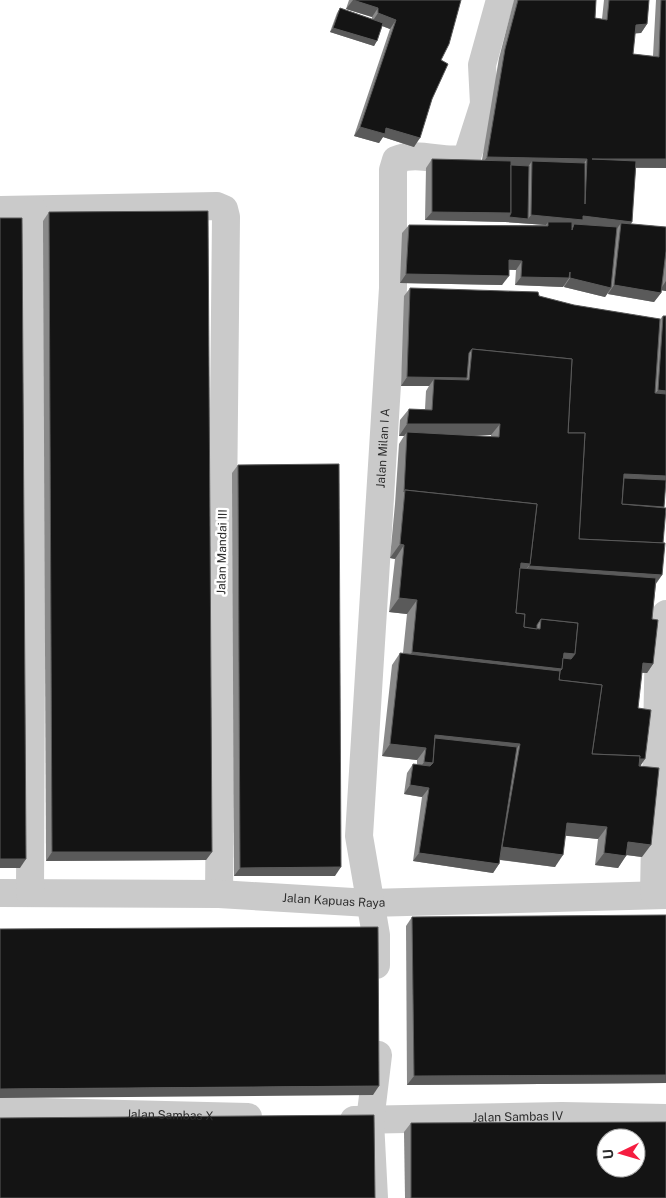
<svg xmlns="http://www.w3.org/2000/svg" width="666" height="1198" font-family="'Public Sans',sans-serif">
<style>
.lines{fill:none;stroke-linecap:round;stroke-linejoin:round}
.minor{stroke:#cacaca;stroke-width:28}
.wall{fill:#8a8a8a;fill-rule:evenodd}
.shaded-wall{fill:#5a5a5a}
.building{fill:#141414;stroke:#5a5a5a;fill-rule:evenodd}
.labels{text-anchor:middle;stroke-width:5;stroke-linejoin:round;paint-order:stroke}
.street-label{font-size:12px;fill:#2d2d2d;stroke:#fff}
</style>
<rect width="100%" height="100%" fill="#fff"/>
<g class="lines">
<g class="minor">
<path d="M0 210 217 206 224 209 226 217 219 894"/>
<path id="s1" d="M0 893 219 894 369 903 666 895"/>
<path d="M30 893 33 210"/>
<path d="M654 894 659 634 666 614"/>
<path id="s2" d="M376 965V935L359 836 393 288V170L396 160C419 149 449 166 467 157L484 104 482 65 500 0"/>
<path id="s3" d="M0 1111 248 1117"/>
<path id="s4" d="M354 1120 562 1116 666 1118"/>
<path d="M374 1198 370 1121 378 1055"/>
</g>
</g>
<g class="wall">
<path d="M349 0H461L441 60 432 99 414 147 383 137 379 143 354 136 390 29 382 26 374 46 330 32 337 13 340 8 372 19V17L346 9Z"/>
<path d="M514 0H596L595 18 602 19 604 0H649L647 24 641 33H635L633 54 653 56 656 0H666V168H636L631 224 666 227V291L661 290V293L654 302 608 294V293L605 297 564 287V285L563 287 515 285 516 270H509L502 285 400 283 402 233 409 225H546L505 222 425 220 426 168 432 159 482 160 499 58Z"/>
<path d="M49 212 212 852 206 860 46 861 43 221Z"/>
<path d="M410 288 539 296 574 305 660 319 663 316 666 480 664 507 663 543 662 575 656 584 652 619 653 664 647 673H642L638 708 641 766 642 857 626 855 618 868 595 865 598 839 565 835 555 867 500 860 499 864 493 873 413 861 422 797 404 794 407 773 413 764H417V760L382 756 392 665 400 653H403L407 614 389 612 395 559 390 558 395 504 399 444 404 436H399L400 420 409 409H425L426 391 429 386H401L404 296ZM491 435V437L471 436Z"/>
<path d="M238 465 335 876H234L232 473Z"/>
<path d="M666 915V1083L407 1085 406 926 412 917Z"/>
<path d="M411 1123 666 1198H405L404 1132Z"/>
</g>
<g class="shaded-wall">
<path d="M353 0 378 8 372 17 346 9Z"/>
<path d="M378 13 396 20 390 29 372 22Z"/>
<path d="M647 24 641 33 630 34 636 25Z"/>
<path d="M333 28 377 41 374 46 330 32Z"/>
<path d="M360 127 386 128 420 138 414 147 383 137 379 143 354 136Z"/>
<path d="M487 157 587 159 581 167 532 161 528 167 481 166Z"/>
<path d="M592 159H666V168L586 167Z"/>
<path d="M432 212 511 213 528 219 531 215 583 216 632 222 625 231 621 223 616 230 574 224 571 228 548 222 546 225 505 222 425 220Z"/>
<path d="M509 260 522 261 516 270 503 269Z"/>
<path d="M406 274 509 276 502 285 400 283Z"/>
<path d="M521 277 569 278 563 287 515 285Z"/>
<path d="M570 278 611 288 605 297 564 287Z"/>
<path d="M666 281V291L660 290Z"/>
<path d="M614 285 661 293 654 302 608 294Z"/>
<path d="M407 377 467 378 461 387 434 379 429 386H401Z"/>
<path d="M658 390 666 391V403L649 402Z"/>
<path d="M407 424H500L491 435 407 436V432L404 436H399Z"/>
<path d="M624 474 666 476V480L662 485 621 483Z"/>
<path d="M400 544 404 545 395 559 390 558Z"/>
<path d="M521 563 530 564 520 578 516 577Z"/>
<path d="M529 566 662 575 653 587 521 578Z"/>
<path d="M399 598 417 600 407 614 389 612Z"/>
<path d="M412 652 562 669 552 683 402 666Z"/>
<path d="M564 653 575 654 565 668 559 667Z"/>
<path d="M643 663 653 664 647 673 637 672Z"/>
<path d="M435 735 520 744 511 756 432 747Z"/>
<path d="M390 744 426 748 417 760 382 756Z"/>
<path d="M590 757 645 759 639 768Z"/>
<path d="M424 762 433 763 424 775 416 774Z"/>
<path d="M410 785 429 788 422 797 404 794Z"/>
<path d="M567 823 607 827 598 839 558 835Z"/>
<path d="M628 842 651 845 642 857 619 854Z"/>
<path d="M502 847 563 855 555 867 494 859Z"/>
<path d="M52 852H212L206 860 46 861Z"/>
<path d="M419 853 499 864 493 873 413 861Z"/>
<path d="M604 853 626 856 618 868 595 865Z"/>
<path d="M0 859H26L20 868H0Z"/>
<path d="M341 867 335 876H234L240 868Z"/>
<path d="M666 1075V1083L407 1085 414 1076Z"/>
<path d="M379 1086 373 1095 0 1098V1089Z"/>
</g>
<g class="building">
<path d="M353 0H461L449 44 441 60 448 64 432 99 420 138 386 128 385 134 360 127 396 20 378 13V8Z"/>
<path d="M518 0H596L595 18 607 20 609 0H649L647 24 636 25 633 54 659 57 661 0H666V159H592L636 161 632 222 583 216V220L531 215 532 161 585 163V204L587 159 487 157 505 49Z"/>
<path d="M340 8 383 23 377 41 333 28Z"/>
<path d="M432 159 511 161V213L432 212Z"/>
<path d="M511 165 529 166 528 219 509 217 511 213Z"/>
<path d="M208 211 212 852H52L49 212Z"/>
<path d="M0 218H22L26 859H0Z"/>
<path d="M548 222H572V230L574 224 617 227 611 288 570 278V272L569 278 521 277 522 261 509 260V276L406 274 409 225 548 226Z"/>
<path d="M621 223 666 227V251L661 293 614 285Z"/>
<path d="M410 288 538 292 539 296 574 305 660 319 655 393 666 394V476L624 474 622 504 666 508 663 543 579 539 585 433H568L572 359 472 349 469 353 467 378 407 377Z"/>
<path d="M663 316H666V391L658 390Z"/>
<path d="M472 349 572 359 568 433H585L579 539 665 543 662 575 529 566 530 564 537 504 405 490 404 492 407 432 499 437 500 424H407L409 409 432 410 434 379 469 380Z"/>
<path d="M339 464 341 867 240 868 238 465Z"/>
<path d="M624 478 666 480 664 507 622 504Z"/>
<path d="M405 490 537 504 530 564 521 563 516 613 525 614 524 627 540 629 541 619 578 623 575 654 564 653 562 669 412 652 417 600 399 598 404 545 400 544Z"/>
<path d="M520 568 656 578 652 619 658 620 653 664 643 663 638 708 651 710 645 759H639L640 756 592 754 602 685 559 680 560 671 562 669 563 658 571 659 575 654 578 623 541 619 537 625V629L524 627 525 614 516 613Z"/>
<path d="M400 653 560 671 559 680 602 685 592 754 640 756 639 766 659 768 651 845 628 842 626 856 604 853 607 827 567 823 563 855 502 847 520 744 435 735 433 763 424 762 426 748 390 744Z"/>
<path d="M435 738 517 747 499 864 419 853 429 788 410 785 413 764 430 766 433 763Z"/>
<path d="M666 915V1075L414 1076 412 917Z"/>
<path d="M378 927 379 1086 0 1089V929Z"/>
<path d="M374 1115 375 1198H0V1118Z"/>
<path d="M666 1122V1198H411V1123ZM606 1138H636V1168H606Z"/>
</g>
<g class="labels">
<g class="street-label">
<text dy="4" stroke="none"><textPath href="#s2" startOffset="519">Jalan Milan I A</textPath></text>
<text transform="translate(222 552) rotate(-89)" y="4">Jalan Mandai III</text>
<text dy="4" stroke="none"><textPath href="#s1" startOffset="334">Jalan Kapuas Raya</textPath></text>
<text dy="4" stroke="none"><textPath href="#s3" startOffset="170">Jalan Sambas X</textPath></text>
<text dy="4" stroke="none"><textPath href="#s4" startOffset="164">Jalan Sambas IV</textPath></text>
</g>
</g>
<g transform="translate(621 1153) rotate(265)"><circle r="24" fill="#ffffff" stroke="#ababab"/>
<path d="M0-4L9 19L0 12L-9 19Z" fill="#f51d40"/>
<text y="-8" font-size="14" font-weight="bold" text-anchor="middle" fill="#2d2d2d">U</text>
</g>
</svg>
